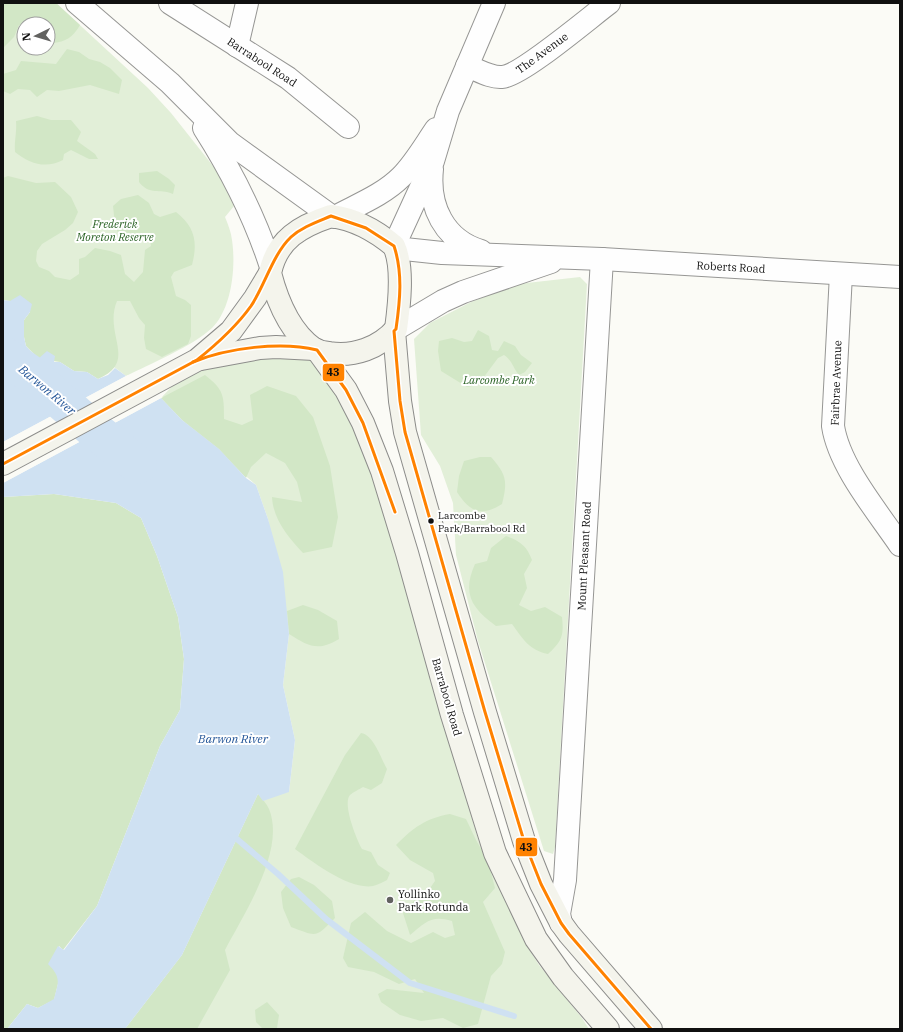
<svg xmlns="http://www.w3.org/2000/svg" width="903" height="1032" font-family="'IBM Plex Serif',serif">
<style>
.green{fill:#e2efd8;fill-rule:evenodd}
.forest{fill:#d2e7c6}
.water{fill:#cfe1f2}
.pier{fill:#fbfbf6}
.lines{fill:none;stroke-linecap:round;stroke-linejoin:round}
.stream{stroke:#cfe1f2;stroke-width:6}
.river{stroke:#cfe1f2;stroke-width:38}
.minor-casing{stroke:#969694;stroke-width:24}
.tertiary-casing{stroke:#969694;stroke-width:24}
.secondary-casing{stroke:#8c8c8a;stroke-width:24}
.minor{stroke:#fefefe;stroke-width:22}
.tertiary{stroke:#fefefe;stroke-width:22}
.secondary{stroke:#f4f4ec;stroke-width:22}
.bus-1-casing{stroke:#fff;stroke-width:6}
.bus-1{stroke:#ff8200;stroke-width:3}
.bus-dot{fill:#101010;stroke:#fff;stroke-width:1.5}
.poi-dot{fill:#626260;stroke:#fff;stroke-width:1.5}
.labels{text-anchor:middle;stroke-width:4;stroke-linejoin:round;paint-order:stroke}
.bus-label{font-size:10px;fill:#101010;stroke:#fff;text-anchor:start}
.street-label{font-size:11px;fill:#101010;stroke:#fff}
.park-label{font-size:11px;font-style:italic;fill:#2a6225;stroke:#fff}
.poi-label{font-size:11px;fill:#101010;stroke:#fff;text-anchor:start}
.water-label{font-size:12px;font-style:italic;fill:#235598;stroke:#fff}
.line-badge{stroke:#fff;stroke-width:1.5}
.pale-badge-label{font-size:11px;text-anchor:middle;font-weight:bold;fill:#111}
</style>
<rect width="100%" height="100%" fill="#fbfbf6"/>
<g class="green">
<path d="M3 3H56L148 88 171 113 217 171 234 206 225 217C228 224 231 232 232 240 236 267 232 308 212 328 193 346 150 364 126 376L20 296 3 300ZM24 24H48V48H24Z"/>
<path d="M580 277 587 284 555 847 553 854 544 851 478 641 456 555 453 503 440 466 421 435 414 339 430 323 471 302 518 284Z"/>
<path d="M314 349 363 423 442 718 479 842 524 941 539 965 582 1018 589 1029H125L182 955 258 794 289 792 295 740 283 685 289 634 268 519 256 485 182 420 161 398 197 360Z"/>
</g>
<g class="forest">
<path d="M3 3H56L80 25C73 37 66 42 52 43L48 38V24L19 25 14 37 3 48Z"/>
<path d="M67 49 79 52 89 59 100 62 110 68 122 80 119 94 90 85 59 91 47 90 37 97 30 90 18 89 10 94 3 91V74L16 70 21 61 56 64Z"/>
<path d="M37 116 51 120H71L81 132 77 141 95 154 98 159H89L71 150 64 154 63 160C46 169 30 164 15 152 14 141 17 132 16 121Z"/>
<path d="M157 171 169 179 175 185 173 194C159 188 150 196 139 182V173Z"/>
<path d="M8 176 36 183 55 182 71 197 78 212 73 223 65 230 42 244 37 251 36 261 39 267 49 271 55 277 70 280 79 274V259L85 257 95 248 110 251 121 255 125 274 134 282 143 272 145 250 151 246 150 238H131L118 233 115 224 113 206 121 199 138 195 149 203 154 214 160 217 176 212C195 227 198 242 192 265L174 272 171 277 176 296 185 300 191 305V336L188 344 162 357 146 349 144 338 145 325 139 318 130 301H117C103 335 139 361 98 379L87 372 74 371 60 362 39 359 26 346 24 337V320L30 312 10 301 3 300V178Z"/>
<path d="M478 330 489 336 492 350 498 351 504 341 515 346 521 355 532 363 525 372 519 375C513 368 512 360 504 355L498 358 478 385 467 387 441 371 438 351 439 341 452 338 464 342 472 341Z"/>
<path d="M205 375C224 390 224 395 224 419L242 425 253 420 250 395 267 386 296 396 313 417 330 466 338 517 332 547 303 553C288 537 273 519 272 497L302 502 297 482 285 463 266 453 251 467 246 478 219 449 182 420 161 398Z"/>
<path d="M480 457H491C506 474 508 481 502 504 481 517 470 512 457 492L459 476 464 461Z"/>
<path d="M54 494 116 503 141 518 157 556 178 617 184 659 180 710 160 746 97 906 63 950 59 946 56 971 59 980 54 1000 38 1008 27 1004 7 1029H3V497Z"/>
<path d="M506 536C520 541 527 546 532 560L524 574 527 588 519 605 531 611 545 607 562 617C564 636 562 641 548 654 529 650 523 639 512 624L496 626C471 608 462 593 475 564L487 561 491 548Z"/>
<path d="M303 605 318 610 337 621 339 639C318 652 308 646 289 634L287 611Z"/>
<path d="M361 733C374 735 381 759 387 769L382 783 371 790 363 787C360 789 353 792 350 795 342 804 357 840 362 849L371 852 378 865 390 873 387 880C383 882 377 885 373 886 349 890 313 862 295 849L345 755Z"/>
<path d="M258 794C262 799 267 804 269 809 286 850 244 914 225 950L230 970 197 1029H125L182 955Z"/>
<path d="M450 814 466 819 476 840 488 861 495 888 483 902 505 952 502 964 491 976 478 1024 463 1028 443 1018 421 1021 400 1015 381 1002 378 994 387 989 424 993 415 979 399 984 374 972 348 967 343 958 351 923 365 912 387 931 411 943 433 932 445 938 455 935 452 921C431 915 426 922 410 935L403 913 418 896 428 891 435 881 433 873 410 860 396 845C413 828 426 818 450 814Z"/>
<path d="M299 877 314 885 332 901 335 918C315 938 318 937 291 927L283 908 281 892 291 879Z"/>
<path d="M267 1002 279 1015 277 1028 263 1029 256 1022 255 1010Z"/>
</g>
<g class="water">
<path d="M20 295 32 304 30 312 24 320V337L26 346 38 359 47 351 55 356 54 362H60L74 371 87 372 98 379 108 375 115 368 126 376 3 442V300L10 301Z"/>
<path d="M161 398 182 420 219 449 246 478 256 485 268 519 283 572 289 634 283 685 295 740 289 792 263 801 258 794 182 955 125 1029H7L27 1004 38 1008 54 999C58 983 62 978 48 964L58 946 64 950 97 906 160 746 180 710 184 659 178 617 157 556 141 518 116 503 54 494 3 497V483Z"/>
</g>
<g class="pier">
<path d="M128 375 127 378 3 444V442Z"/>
<path d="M160 396 163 397 3 483V481Z"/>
</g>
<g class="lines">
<path class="stream" d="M231 834 278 874 326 919 410 983 514 1016"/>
<path class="river" d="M3 355 29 373 92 428 138 465"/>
<defs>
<g id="minor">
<path d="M170 3 288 78 348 127"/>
<path d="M237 46 247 3"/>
<path d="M467 66C478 70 491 78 502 77 521 76 590 17 609 3"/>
<path d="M841 274 833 426C839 466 877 511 900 545"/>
<path d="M561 923 559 914 565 880 602 259"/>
</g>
<g id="tertiary">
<path d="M77 3 170 83 230 143 331 216"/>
<path d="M204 128C232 172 255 217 271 267"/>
<path d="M432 169C428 206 444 240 481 251"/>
<path d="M335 217C357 205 383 195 401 177 415 163 425 145 436 129"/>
<path d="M394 246 433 161 448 111 494 3"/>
<path d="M395 248 442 253 602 259 900 277"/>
<path d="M396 329 443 301 463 292 551 262"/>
</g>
<g id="secondary">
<path d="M331 216C355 219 376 231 394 246 404 267 399 307 396 329 379 348 354 357 329 353 325 352 318 352 314 349 290 332 277 300 270 273 277 239 301 226 331 216Z"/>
<path d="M394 331 400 401 405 432 485 712 524 841 541 884 561 923 569 934 651 1029"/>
<path d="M317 350 346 390 363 423 382 471 407 553 452 715 495 853 536 939 563 977 608 1029"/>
<path d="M201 359 260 348 276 347 314 349"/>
<path d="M3 464 197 360 231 331 255 298 270 273"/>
</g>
</defs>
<use href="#minor" class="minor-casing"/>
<use href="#tertiary" class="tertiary-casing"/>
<use href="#secondary" class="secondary-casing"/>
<use href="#minor" class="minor"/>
<use href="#tertiary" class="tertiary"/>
<use href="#secondary" class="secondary"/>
<defs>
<g id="bus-1">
<path d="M193 362C227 348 281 341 317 350L346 390 363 423 395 512"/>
<path d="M3 464 197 360C217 344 236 327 251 306 265 285 273 254 291 237 302 227 317 222 331 216L366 228 394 246C403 273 400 301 396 329L394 331 400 401 405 432 485 712 524 841 541 884 561 923 569 934 651 1029"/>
</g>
</defs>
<use href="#bus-1" class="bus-1-casing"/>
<use href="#bus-1" class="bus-1"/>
</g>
<circle class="bus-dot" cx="431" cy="521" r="3.5"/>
<circle class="poi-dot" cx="390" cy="900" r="4"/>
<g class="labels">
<g class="bus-label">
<text x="438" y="519">Larcombe<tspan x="438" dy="13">Park/Barrabool Rd</tspan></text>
</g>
<g class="street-label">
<text transform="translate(542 53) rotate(-36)" y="4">The Avenue</text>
<text transform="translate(262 62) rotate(33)" y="4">Barrabool Road</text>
<text transform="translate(731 267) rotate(3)" y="4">Roberts Road</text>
<text transform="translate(836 383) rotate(-88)" y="4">Fairbrae Avenue</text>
<text transform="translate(584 556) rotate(-87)" y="4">Mount Pleasant Road</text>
<text transform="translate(447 697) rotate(74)" y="4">Barrabool Road</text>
</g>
<g class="park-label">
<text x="115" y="228">Frederick<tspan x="115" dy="13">Moreton Reserve</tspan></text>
<text x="499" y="384">Larcombe Park</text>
</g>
<g class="poi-label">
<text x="398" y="898">Yollinko<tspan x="398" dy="13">Park Rotunda</tspan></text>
</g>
<g class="water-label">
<text transform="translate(47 390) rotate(40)" y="4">Barwon River</text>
<text x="233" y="743">Barwon River</text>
</g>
</g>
<g class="line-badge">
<rect x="322" y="363" width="23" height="19" rx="4" fill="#ff8200"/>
<rect x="515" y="837" width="23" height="20" rx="4" fill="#ff8200"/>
</g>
<g class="pale-badge-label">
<text x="333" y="376">43</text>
<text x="526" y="851">43</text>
</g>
<rect width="903" height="1032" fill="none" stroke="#101010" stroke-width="8"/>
<g transform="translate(36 36) rotate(265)"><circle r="19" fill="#ffffff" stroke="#9f9f9f"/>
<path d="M0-3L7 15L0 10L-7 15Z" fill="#626260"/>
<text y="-6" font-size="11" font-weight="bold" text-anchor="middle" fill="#101010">N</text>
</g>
</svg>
